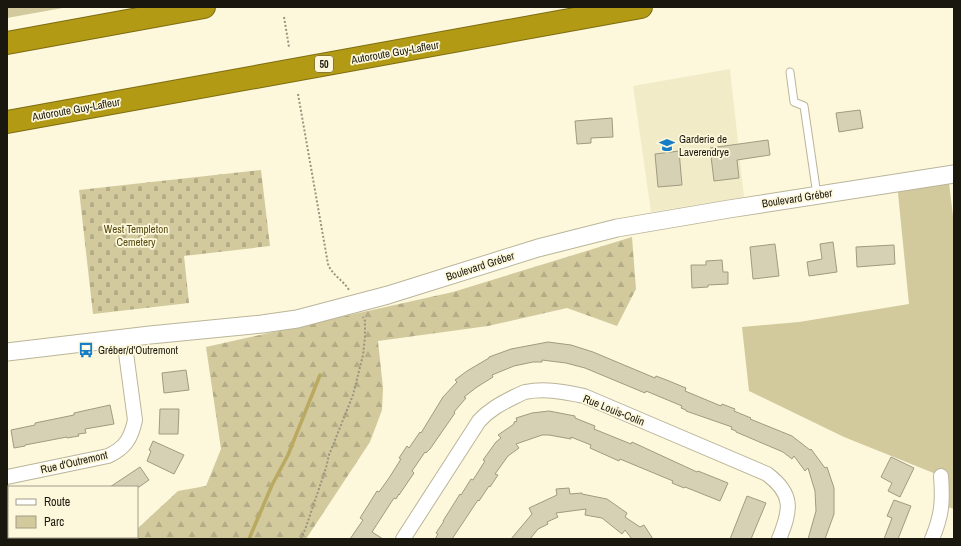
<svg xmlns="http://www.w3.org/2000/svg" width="961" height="546" font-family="'Archivo Narrow',sans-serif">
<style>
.built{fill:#f2ebc7}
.green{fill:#d2c99d}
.forest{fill:url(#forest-firs)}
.cemetery{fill:url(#cemetery-stones)}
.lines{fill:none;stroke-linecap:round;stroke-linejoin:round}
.stream{stroke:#baaa61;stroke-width:3.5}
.building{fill:#d6d1b5;stroke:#a09b80}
.service-casing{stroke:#bab59a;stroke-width:9}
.minor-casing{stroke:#bab59a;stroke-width:16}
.tertiary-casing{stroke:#bab59a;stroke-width:19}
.motorway-casing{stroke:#7d6c12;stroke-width:24}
.path{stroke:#989480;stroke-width:2;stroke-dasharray:2 2;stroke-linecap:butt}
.service{stroke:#fff;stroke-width:7}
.minor{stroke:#fff;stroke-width:14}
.tertiary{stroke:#fff;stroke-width:17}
.motorway{stroke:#b29a14;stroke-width:22}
.labels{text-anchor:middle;stroke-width:3.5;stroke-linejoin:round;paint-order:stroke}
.shield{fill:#fdf8db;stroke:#5e5b4c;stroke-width:1}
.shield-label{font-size:10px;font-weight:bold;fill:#1a180e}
.street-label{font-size:11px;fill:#1a180e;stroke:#fdf8db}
.poi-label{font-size:11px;fill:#1a180e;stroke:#fdf8db;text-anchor:start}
.park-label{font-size:11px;fill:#574c13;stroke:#fdf8db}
</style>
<defs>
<pattern id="forest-firs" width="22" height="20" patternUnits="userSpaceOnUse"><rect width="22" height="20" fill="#d2c99d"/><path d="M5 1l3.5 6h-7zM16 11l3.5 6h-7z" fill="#b4ac86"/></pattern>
<pattern id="cemetery-stones" width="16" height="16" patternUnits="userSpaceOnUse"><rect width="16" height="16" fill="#d2c99d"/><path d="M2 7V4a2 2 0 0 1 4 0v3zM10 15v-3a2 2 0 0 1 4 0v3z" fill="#b4ac86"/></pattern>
</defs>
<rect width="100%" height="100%" fill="#fdf8db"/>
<path class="built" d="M730 69 744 197 651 212 633 86Z"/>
<g class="green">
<path d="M7 7H68L7 18Z"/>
<path d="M948 175 954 224V509L942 505 941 476 844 437 749 391 742 327 799 322 909 304 897 183Z"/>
</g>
<path class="forest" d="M632 237 636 289 617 326 567 308 488 326 378 341 383 388 382 410 370 442 306 539H121L124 537H137V529L178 491 206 486 221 449 206 347 453 292Z"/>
<path class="cemetery" d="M261 170 270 246 184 256 189 303 93 314 79 190Z"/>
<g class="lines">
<path class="stream" d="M249 539 272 485 288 455 320 375"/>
</g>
<g class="building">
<path d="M860 110 863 128 839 132 836 113Z"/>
<path d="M612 118 613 137 591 138V143L577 144 575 121Z"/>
<path d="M768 140 770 155 737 160 739 178 714 181 710 148Z"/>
<path d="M679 151 682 185 658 187 655 154Z"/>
<path d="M833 242 837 272 809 276 807 262 822 259 820 244Z"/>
<path d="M775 244 779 276 753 279 750 247Z"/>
<path d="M894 245 895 264 857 267 856 247Z"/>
<path d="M722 260 723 272H728V284L708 285V287L692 288 691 265H706V261Z"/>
<path d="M548 342 571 345 593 352 655 378 656 376 669 381 686 388 685 391 721 406 722 404 735 409 734 411 751 418 750 419 792 436 810 450 811 449 825 468 827 467 834 488V514L825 539H808L816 511 815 491 808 468 805 471 794 456 792 459 783 452 736 432V431L731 429 732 427 686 411V410L681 408 682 406 646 391 645 393 585 368 566 363 542 360V362H533L514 366 492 375 493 377 477 387 464 397 466 398 454 412 455 413 430 449 426 453 425 452 412 471 414 473 399 495V494L396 499 394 498 372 532 383 539H350L363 520 360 518 377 491 379 492 389 478 401 459 399 458 407 446 409 448 420 432 421 433 443 397 457 382 455 380 467 371 489 358V357L511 349Z"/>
<path d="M186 370 189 390 164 393 162 373Z"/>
<path d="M110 405 114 424 85 429 86 433 78 434 79 436 67 438V437L25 445V446L14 448 11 430 35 425V423L74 415V413Z"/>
<path d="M160 409H179L178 434H159Z"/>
<path d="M549 411 575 416V418L595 426 594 429 631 444 632 442 697 472 698 471 728 483 720 501 685 487 684 488 672 483 673 481 620 459 619 461 590 448 591 445 571 437V439L549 435H542L516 444 519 448 508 456 495 474 498 475 490 487 489 486 479 501 478 500 452 539H435L438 534 436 533 444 521H443L460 494 461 495 471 479 473 480 485 461 483 460 496 442 501 438 498 435 514 424V422L517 421 516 418 532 413Z"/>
<path d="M153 441 184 455 174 474 147 461 151 451 149 450Z"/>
<path d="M891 457 914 468 900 497 888 491 892 483 881 477Z"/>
<path d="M140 467 149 480 139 487H110Z"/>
<path d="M569 488 570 494 582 493V494L607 499 627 513 625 517 640 527 644 525 653 539H632L625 530 622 534 602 518 585 515 586 509 556 513 558 517 547 522 548 524 538 529 530 539H511L532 514 529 508 557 495 556 489Z"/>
<path d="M747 496 766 503 751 539H730Z"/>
<path d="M894 500 911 506 898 539H884L892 518 887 516Z"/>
</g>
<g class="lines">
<defs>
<path id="service" d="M790 72 794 102 804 106 817 195"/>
<g id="minor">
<path d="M7 477 108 456C125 448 131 439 135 420L124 338"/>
<path d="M403 539 479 421C489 410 500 404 514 397 518 395 522 393 525 392 545 388 565 392 584 396L767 474C794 494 791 510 779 539"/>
<path d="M932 539C942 515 943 502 941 476"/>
</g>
<path id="tertiary" d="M7 352 150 335 262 324 297 319 388 295 538 248 617 228 729 209 954 174"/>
<g id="motorway">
<path d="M7 43 204 7"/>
<path d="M7 122 641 7"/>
</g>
</defs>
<use href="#service" class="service-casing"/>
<use href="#minor" class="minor-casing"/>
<use href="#tertiary" class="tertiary-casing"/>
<use href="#motorway" class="motorway-casing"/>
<g class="path">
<path d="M284 17 289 47"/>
<path d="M298 94 328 264C332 275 343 280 349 290"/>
<path d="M301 539 306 527 326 468 329 455 353 395 363 355 365 337V321L363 317"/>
</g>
<use href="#service" class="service"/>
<use href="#minor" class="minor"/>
<use href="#tertiary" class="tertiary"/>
<use href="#motorway" class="motorway"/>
</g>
<defs>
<symbol id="school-bare" viewBox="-9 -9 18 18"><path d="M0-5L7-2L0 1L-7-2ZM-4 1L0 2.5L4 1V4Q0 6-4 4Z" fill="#177dc8" stroke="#fdf8db" stroke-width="2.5" paint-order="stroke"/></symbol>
<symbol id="bus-bare" viewBox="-9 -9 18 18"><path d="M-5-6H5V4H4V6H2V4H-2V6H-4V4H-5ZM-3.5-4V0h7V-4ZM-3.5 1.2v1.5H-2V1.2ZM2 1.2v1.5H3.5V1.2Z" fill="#177dc8" stroke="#fdf8db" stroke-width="2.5" paint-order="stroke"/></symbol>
</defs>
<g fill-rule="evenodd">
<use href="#school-bare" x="656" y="134" width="22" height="22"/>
<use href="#bus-bare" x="75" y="339" width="22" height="22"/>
</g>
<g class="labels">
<rect class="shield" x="315" y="56" width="18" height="16" rx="3"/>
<g class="shield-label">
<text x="324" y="68">50</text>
</g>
<g class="street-label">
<text transform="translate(395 52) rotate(-10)" y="4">Autoroute Guy-Lafleur</text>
<text transform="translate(76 109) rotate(-10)" y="4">Autoroute Guy-Lafleur</text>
<text transform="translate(797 198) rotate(-9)" y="4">Boulevard Gréber</text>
<text transform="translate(480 266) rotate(-18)" y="4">Boulevard Gréber</text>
<text transform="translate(614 410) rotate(22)" y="4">Rue Louis-Colin</text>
<text transform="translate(74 462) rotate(-13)" y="4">Rue d'Outremont</text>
</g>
<g class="poi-label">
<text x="679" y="143">Garderie de<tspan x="679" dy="13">Laverendrye</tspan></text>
<text x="98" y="354">Gréber/d'Outremont</text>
</g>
<g class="park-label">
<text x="136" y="233">West Templeton<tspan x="136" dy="13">Cemetery</tspan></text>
</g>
</g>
<rect width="961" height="546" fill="none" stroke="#1a180e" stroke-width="16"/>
<rect x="8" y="486" width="130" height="52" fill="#fdf8db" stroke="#a29e89"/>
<rect x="16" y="499" width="20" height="6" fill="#ffffff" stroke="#a29e89"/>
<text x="44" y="506" font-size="12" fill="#1a180e">Route</text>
<rect x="16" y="516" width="20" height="12" fill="#d2c99d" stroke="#a29e89"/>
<text x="44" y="526" font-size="12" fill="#1a180e">Parc</text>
</svg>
